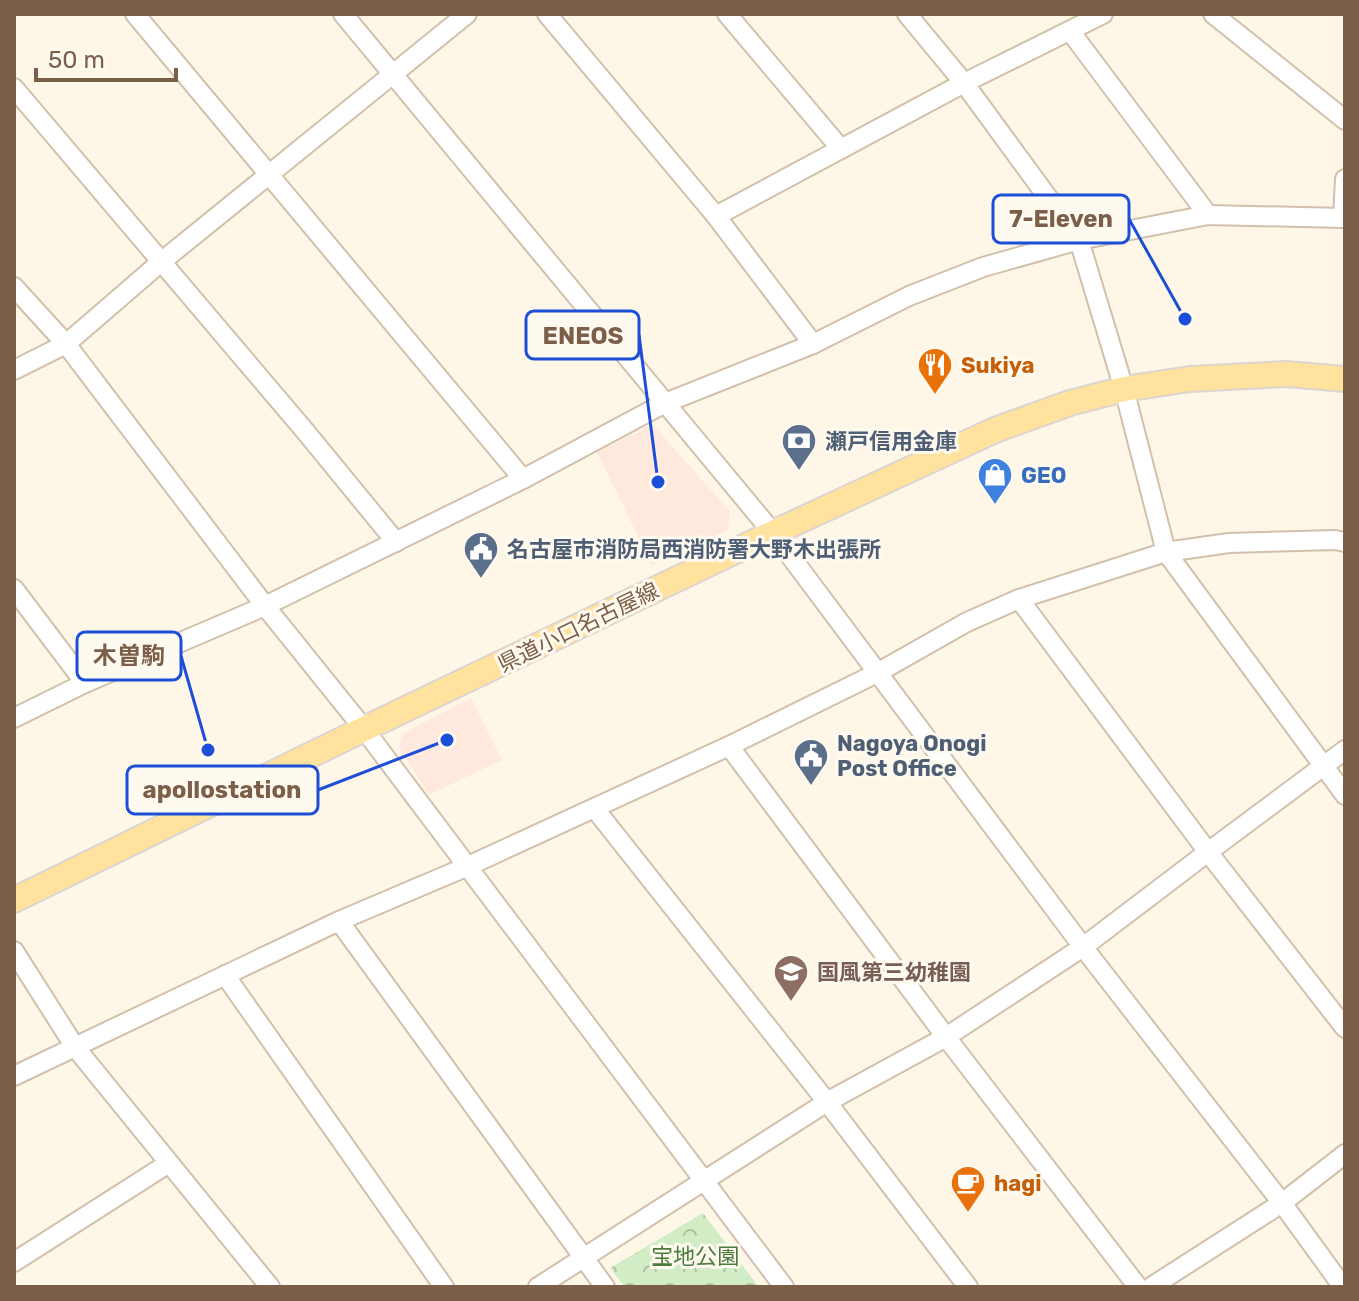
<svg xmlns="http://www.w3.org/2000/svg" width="1359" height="1301" font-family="Rubik,'Noto Sans JP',sans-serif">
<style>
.commercial{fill:#ffe9dc}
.forest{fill:url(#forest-crowns)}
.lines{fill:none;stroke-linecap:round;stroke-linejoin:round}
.minor-casing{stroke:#d2c0ac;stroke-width:22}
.major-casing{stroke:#ddd5d0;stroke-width:28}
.minor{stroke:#fff;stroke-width:18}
.major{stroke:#ffe29e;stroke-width:24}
.labels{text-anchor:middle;stroke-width:6;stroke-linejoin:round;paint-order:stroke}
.food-label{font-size:22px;font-weight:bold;fill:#c56008;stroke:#fffaf0;text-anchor:start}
.service-label{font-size:22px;font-weight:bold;fill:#4e5e75;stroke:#fffaf0;text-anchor:start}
.shop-label{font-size:22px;font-weight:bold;fill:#366cbe;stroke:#fffaf0;text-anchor:start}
.street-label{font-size:22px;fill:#7b5f49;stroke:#fffaf0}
.education-label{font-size:22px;font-weight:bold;fill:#785e54;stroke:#fffaf0;text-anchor:start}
.park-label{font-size:22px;fill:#4b7b3d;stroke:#fffaf0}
.leader{fill:none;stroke:#1d4ed8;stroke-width:3}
.callout-dot{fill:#1d4ed8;stroke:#fffaf0;stroke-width:3}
.callout{fill:#fffaf0;stroke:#1d4ed8;stroke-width:3}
.callout-label{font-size:24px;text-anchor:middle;font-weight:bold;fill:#7b5f49}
</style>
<defs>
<pattern id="forest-crowns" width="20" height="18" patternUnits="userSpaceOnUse" patternTransform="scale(2)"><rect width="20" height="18" fill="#d2edc5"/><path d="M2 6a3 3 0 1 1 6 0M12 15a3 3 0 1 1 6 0" fill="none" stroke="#afc3a2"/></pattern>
</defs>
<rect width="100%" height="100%" fill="#fef7e8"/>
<g class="commercial">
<path d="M648 427H655L730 512 728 530 652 565 597 452Z"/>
<path d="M471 698 502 760 429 795 399 747 403 733Z"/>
</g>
<path class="forest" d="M703 1213 759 1287H625L610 1268Z"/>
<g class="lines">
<defs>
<g id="minor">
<path d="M135 14 523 479"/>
<path d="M343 14 773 533 1083 947 1282 1203 1343 1287"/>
<path d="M547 14 716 216 813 344"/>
<path d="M727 14 841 149"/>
<path d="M907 14 964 83 1079 240 1124 389 1166 552 1345 795"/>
<path d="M1213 14 1345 120"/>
<path d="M1070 31 1208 215"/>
<path d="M14 88 305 431 396 542"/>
<path d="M716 216 964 83 1103 14"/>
<path d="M1343 218 1345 179"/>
<path d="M14 287 66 344 265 606 364 729 784 1287"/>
<path d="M14 370 66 344 161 262 467 14"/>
<path d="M14 589 85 683"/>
<path d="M1019 599 1208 852 1345 1028"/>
<path d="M14 718 85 683 265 606 523 479 665 403 813 344 909 296 983 267 1079 240 1208 215 1345 218"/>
<path d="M729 746 946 1037 1138 1287"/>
<path d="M595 809 827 1102 968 1287"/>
<path d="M339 921 605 1287"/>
<path d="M14 951 75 1047 270 1287"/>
<path d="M225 975 444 1287"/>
<path d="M14 1076 339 921 466 867 729 746 877 673 967 622 1019 599 1166 552 1229 543 1335 540 1345 542"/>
<path d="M14 1262 169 1163"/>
<path d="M538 1287 827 1102 946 1037 1083 947 1208 852 1345 750"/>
<path d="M1151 1287 1282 1203 1345 1154"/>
</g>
<path id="major" d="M14 900 364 729 773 533 995 430 1070 403 1124 389 1190 379 1286 374 1345 379"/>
</defs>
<use href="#minor" class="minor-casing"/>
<use href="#major" class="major-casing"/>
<use href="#minor" class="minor"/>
<use href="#major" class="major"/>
</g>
<defs>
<symbol id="restaurant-pin" viewBox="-11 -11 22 30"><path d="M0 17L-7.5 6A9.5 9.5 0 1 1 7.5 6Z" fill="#e8710a" stroke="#fffaf0"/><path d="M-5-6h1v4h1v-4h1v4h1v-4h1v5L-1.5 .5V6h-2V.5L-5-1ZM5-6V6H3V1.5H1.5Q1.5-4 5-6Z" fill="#fff"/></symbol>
<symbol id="bank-pin" viewBox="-11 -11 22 30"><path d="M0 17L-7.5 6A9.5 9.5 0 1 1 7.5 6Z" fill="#5c6f8a" stroke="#fffaf0"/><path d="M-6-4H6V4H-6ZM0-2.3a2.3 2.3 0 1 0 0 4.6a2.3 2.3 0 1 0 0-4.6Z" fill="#fff"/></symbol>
<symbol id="shop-pin" viewBox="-11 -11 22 30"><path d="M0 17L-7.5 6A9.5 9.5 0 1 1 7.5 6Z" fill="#3f7fe0" stroke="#fffaf0"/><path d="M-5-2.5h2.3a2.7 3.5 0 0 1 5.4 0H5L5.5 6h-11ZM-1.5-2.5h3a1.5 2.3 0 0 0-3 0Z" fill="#fff"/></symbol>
<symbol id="civic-pin" viewBox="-11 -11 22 30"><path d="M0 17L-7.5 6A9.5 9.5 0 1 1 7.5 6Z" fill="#5c6f8a" stroke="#fffaf0"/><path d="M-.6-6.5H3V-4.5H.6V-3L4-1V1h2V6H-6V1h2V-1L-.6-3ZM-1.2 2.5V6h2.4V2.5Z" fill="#fff"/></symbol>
<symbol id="school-pin" viewBox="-11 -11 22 30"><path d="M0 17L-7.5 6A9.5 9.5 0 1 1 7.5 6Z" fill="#8d6e63" stroke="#fffaf0"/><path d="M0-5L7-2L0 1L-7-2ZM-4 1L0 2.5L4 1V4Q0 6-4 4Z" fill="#fff"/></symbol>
<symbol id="cafe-pin" viewBox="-11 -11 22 30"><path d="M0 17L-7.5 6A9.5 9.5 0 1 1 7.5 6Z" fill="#e8710a" stroke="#fffaf0"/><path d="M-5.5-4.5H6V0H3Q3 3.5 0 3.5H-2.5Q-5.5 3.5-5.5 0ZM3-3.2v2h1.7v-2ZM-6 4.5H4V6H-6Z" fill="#fff"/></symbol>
</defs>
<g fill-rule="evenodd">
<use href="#restaurant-pin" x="915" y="345" width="40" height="54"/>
<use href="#bank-pin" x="779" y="421" width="40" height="54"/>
<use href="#shop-pin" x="975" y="455" width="40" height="54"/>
<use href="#civic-pin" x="461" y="529" width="40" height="54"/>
<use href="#civic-pin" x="791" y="736" width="40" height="54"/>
<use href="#school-pin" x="771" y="952" width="40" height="54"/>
<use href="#cafe-pin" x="948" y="1163" width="40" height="54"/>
</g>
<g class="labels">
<g class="food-label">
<text x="961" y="373">Sukiya</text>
<text x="994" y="1191">hagi</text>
</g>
<g class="service-label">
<text x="825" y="449">瀬戸信用金庫</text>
<text x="507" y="557">名古屋市消防局西消防署大野木出張所</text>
<text x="837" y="751">Nagoya Onogi<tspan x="837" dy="25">Post Office</tspan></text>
</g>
<g class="shop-label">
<text x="1021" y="483">GEO</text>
</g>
<g class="street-label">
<text transform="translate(578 627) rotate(-26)" y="8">県道小口名古屋線</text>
</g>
<g class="education-label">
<text x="817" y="980">国風第三幼稚園</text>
</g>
<g class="park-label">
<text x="695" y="1264">宝地公園</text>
</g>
</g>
<path class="leader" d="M1185 319L1129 219M658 482L639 335M208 750L181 656M447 740L318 790"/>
<g class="callout-dot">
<circle cx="1185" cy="319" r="8"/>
<circle cx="658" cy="482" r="8"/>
<circle cx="208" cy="750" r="8"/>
<circle cx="447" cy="740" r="8"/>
</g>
<g class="callout">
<rect x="993" y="195" width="136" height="48" rx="8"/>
<rect x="526" y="311" width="113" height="48" rx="8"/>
<rect x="77" y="632" width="104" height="48" rx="8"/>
<rect x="127" y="766" width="191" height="48" rx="8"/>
</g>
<g class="callout-label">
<text x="1061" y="227">7-Eleven</text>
<text x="583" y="344">ENEOS</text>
<text x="129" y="664">木曽駒</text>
<text x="222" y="798">apollostation</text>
</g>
<rect width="1359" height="1301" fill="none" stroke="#7b5f49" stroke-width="32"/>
<path d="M36 68v12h140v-12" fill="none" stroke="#7b5f49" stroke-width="4"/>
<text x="48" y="68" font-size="24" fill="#7b5f49" stroke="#fffaf0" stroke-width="6" paint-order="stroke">50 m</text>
</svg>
